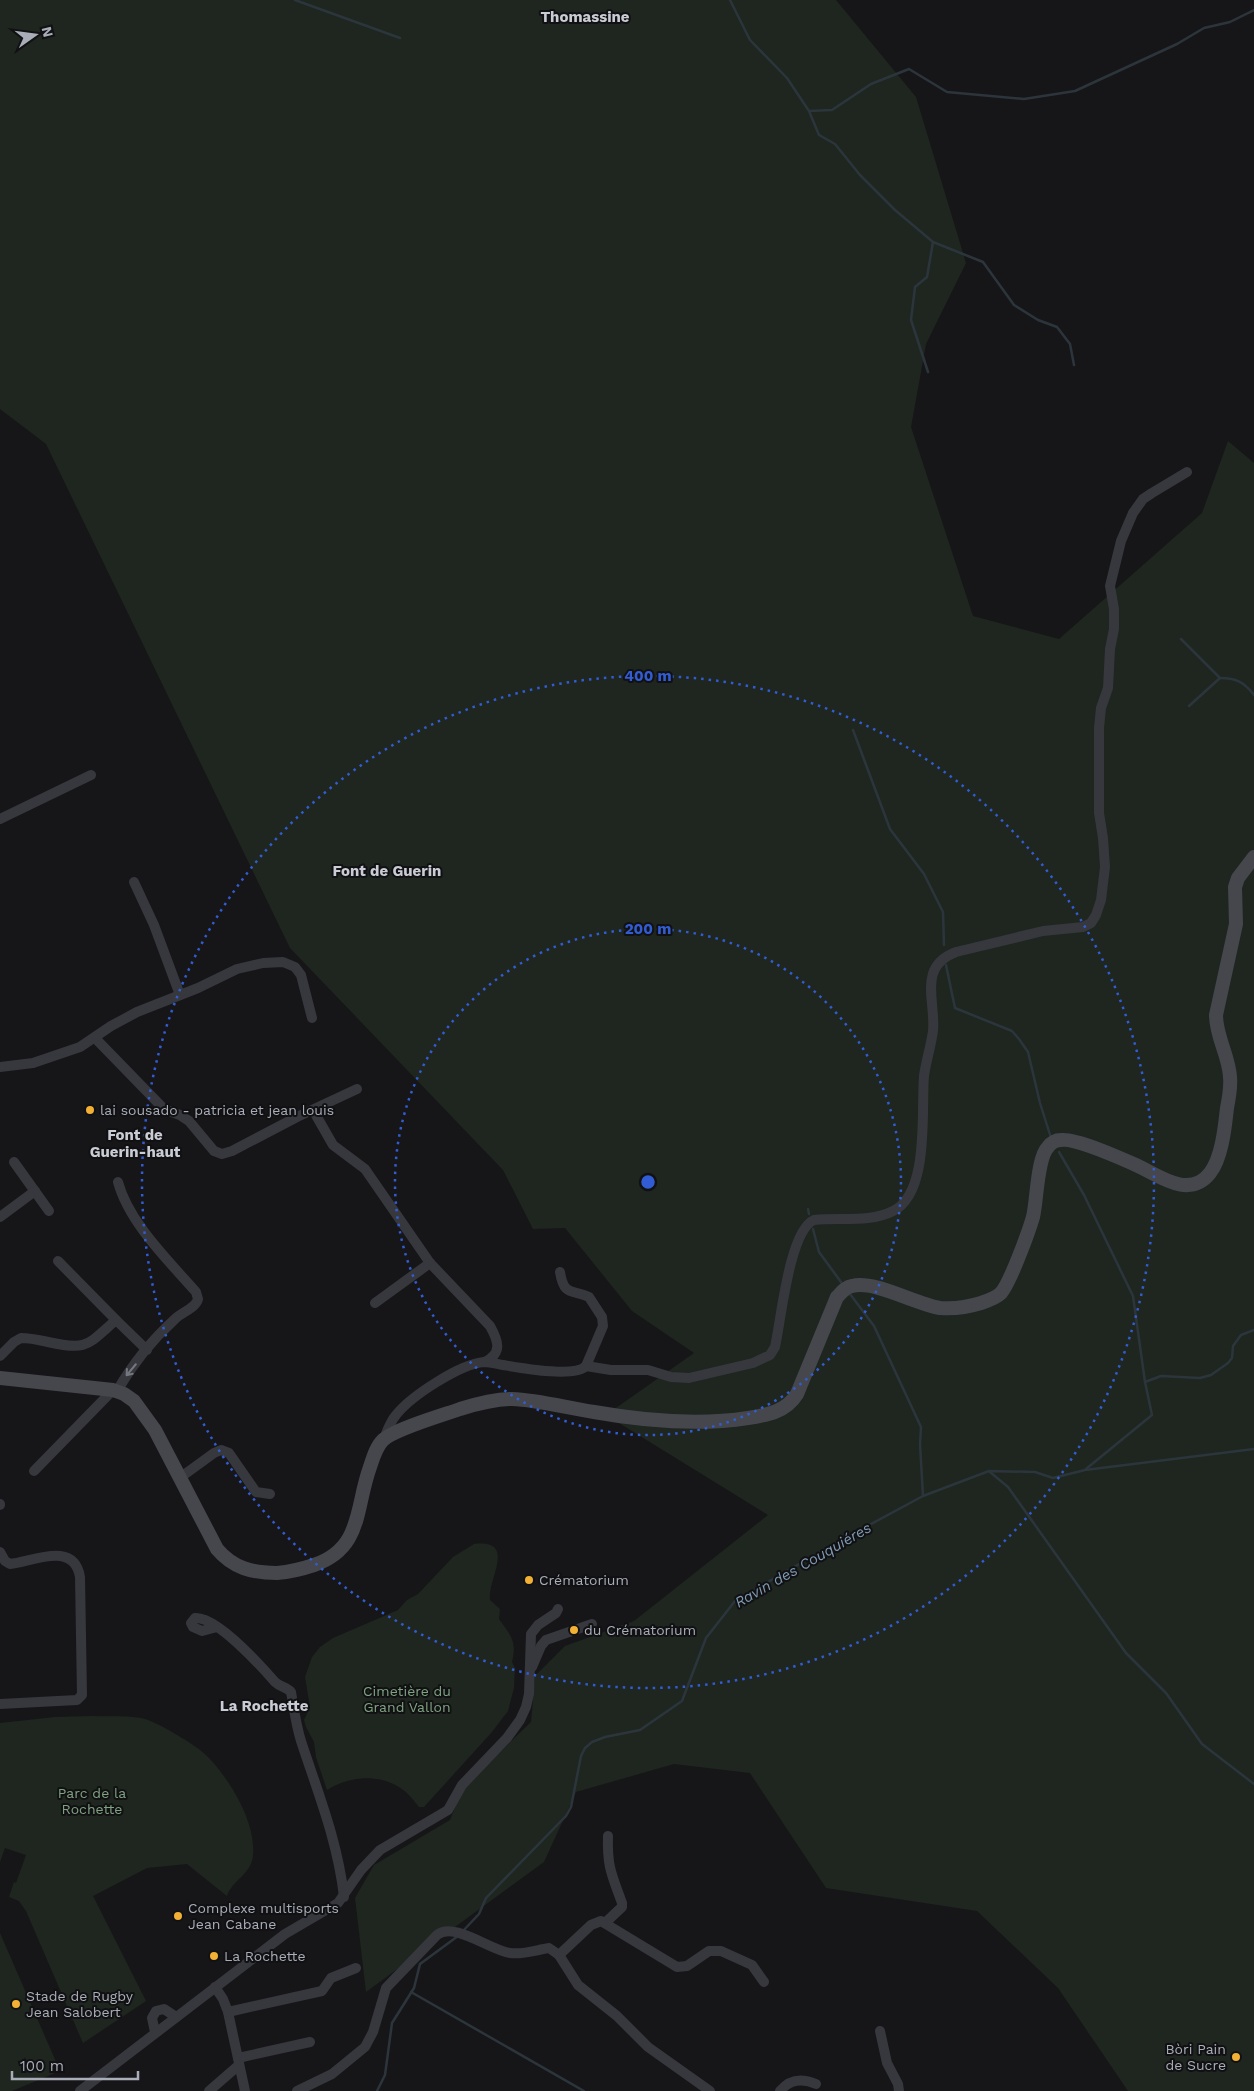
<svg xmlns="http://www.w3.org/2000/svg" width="1254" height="2091" font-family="'Work Sans',sans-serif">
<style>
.green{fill:#1e261f}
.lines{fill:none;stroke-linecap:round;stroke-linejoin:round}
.stream{stroke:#2c353c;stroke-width:2.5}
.street{stroke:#37383d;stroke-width:10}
.secondary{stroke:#45474d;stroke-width:14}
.oneway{stroke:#757881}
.ring{fill:none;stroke:#325cd3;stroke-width:2.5;stroke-dasharray:2.5 5}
.poi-dot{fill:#f2b134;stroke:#111113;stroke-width:2}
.labels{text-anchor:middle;stroke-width:4;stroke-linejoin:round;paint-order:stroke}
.poi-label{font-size:14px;fill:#a8adb8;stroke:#111113;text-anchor:start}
.park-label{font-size:14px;fill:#7fa381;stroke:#111113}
.neighbourhood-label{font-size:15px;font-weight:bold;fill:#c9ccd4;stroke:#111113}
.water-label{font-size:15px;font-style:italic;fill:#7f9bb3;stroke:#111113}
.centre{fill:#325cd3;stroke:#111113;stroke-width:2.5}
.ring-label{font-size:15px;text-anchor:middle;font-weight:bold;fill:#325cd3;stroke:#111113;stroke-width:4;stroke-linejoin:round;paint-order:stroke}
</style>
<rect width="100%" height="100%" fill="#161618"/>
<g class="green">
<path d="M0 0H836L916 97 966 263 926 344 911 427 973 616 1059 639 1202 513 1228 441 1254 463V2091H1128L1058 1988 977 1911 826 1888 750 1773 674 1764 576 1792 544 1862 366 1992 355 1898 374 1865 450 1820 463 1788 531 1722 535 1676 565 1646 634 1621 768 1515 606 1415 694 1353 632 1311 565 1228 533 1229 503 1170 290 948 46 444 0 409Z"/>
<path d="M474 1544C518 1539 487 1580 490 1600L500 1609 499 1619C511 1636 517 1641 512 1662L515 1668 514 1688 508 1711 492 1732 424 1807H419C415 1802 411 1797 406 1792 383 1773 351 1775 327 1790L316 1757 314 1742 306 1727 304 1720 310 1707 305 1677 312 1657 320 1647 333 1638 398 1610 407 1600 418 1594 453 1557Z"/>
<path d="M92 1716C109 1717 129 1715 145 1719 160 1724 197 1745 208 1757 230 1780 256 1822 253 1855 252 1874 232 1880 227 1896L187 1864 147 1868 93 1896 146 2001 83 2043 26 1911 19 1901 9 1897 14 1882 16 1883 26 1855 5 1848 0 1862V1723L55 1717Z"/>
<path d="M0 1933 60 2071 12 2091H0Z"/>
</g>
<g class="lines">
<g class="stream">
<path d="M295 0 400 38"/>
<path d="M730 0 750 40 787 78 809 111 819 135 835 144 860 175 895 210 933 242 983 262 1014 305 1038 320 1057 327 1070 344 1074 365"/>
<path d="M809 111 832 110 871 84 909 69 947 92 1024 99 1075 91 1177 44 1204 28 1230 22 1254 10"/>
<path d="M928 372 911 320 915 287 927 277 933 242"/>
<path d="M1181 639 1220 678C1236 678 1244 682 1254 695"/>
<path d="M1189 706 1220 678"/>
<path d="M853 730 890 829 924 874 943 912 944 945"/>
<path d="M946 965 955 1008 1012 1031 1019 1039 1028 1052 1040 1103 1051 1138"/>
<path d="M1059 1152 1084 1195 1133 1296 1145 1382"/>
<path d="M808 1209 809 1214"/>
<path d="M813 1229 819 1252 841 1282"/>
<path d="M850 1294 874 1326 921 1427 920 1444 923 1496"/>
<path d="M1086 1469 1152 1415 1145 1382 1161 1376 1200 1378 1211 1375 1228 1363 1232 1358 1233 1346 1241 1335 1254 1330"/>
<path d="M990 1472 1008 1487 1126 1653 1166 1693 1202 1744 1254 1784"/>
<path d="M462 1932 479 1914 486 1898 566 1816 571 1807 581 1756 585 1748 592 1742 605 1737 640 1730 682 1701 706 1638 735 1601 834 1544 923 1496 989 1471 1035 1472 1053 1478 1085 1470 1254 1449"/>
<path d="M411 1992 584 2091"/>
<path d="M377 2091 385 2075 392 2023 414 1988 420 1964 458 1936"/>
</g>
<g class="street">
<path d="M0 819 91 775"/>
<path d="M134 882 154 925 180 995"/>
<path d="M95 1038 164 1109 180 1115 189 1121 214 1151 222 1154 232 1151 297 1117 357 1089"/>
<path d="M0 1067 33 1063 80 1047 111 1026 137 1012 198 988 237 969 263 963 283 962 295 967 301 975 312 1018"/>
<path d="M313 1110 333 1145 365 1169 430 1263 490 1326C499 1342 502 1353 485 1362"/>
<path d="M14 1162 49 1211"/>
<path d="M0 1217 35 1191"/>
<path d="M58 1261 116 1320"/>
<path d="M375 1303 430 1263"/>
<path d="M0 1356 14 1342 21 1338C31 1338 39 1340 48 1342 88 1351 87 1345 116 1320L147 1350"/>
<path d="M586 1366 611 1370H648L671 1377 689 1378 753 1363 770 1355 775 1347C781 1321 789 1231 814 1220 839 1217 870 1223 893 1211 930 1193 921 1111 924 1076 926 1061 931 1046 933 1031 936 1001 917 967 956 952L1043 931 1083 927 1091 923 1096 915 1101 900 1105 867 1103 838 1099 813V728L1101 708 1108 688 1110 649 1114 629V609L1110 586 1121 541 1133 513 1143 499 1152 493 1187 472"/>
<path d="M117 1391C132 1365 153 1339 175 1319 182 1312 196 1308 198 1299L196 1292C169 1261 129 1223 118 1182"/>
<path d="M384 1439C387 1431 390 1422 396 1415 411 1396 460 1364 484 1362 490 1362 497 1364 503 1365 521 1368 574 1378 586 1366L603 1326 602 1317 589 1297C572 1289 564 1297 560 1272"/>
<path d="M34 1471 113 1390"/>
<path d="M181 1477 214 1453 221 1450 229 1453 256 1492 270 1494"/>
<path d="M0 1505V1504"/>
<path d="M0 1552 5 1561 10 1564C32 1562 74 1540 80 1577L82 1695 77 1700 0 1704"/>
<path d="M217 1627 202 1631 193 1627 191 1623 195 1618C216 1616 261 1666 275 1682 280 1687 287 1687 291 1692 294 1709 296 1725 301 1741 318 1793 338 1842 344 1897"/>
<path d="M532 1667 541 1646 546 1640 592 1624"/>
<path d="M605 1923 622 1907V1903C612 1875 607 1868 608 1836"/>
<path d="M559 1955 578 1985 617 2016 648 2047 710 2091"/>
<path d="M215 1987 223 1999 228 2012 245 2091"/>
<path d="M228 2012 322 1991 331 1978 356 1968"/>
<path d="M880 2031 887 2063 898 2084 899 2091"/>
<path d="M155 2032 152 2018 156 2011 164 2009 176 2017"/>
<path d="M238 2058 310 2042"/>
<path d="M80 2091 285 1934 338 1903 361 1870 380 1850 448 1810 462 1785 507 1738 520 1720 526 1707 529 1694 531 1634 538 1625 556 1613 558 1609"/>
<path d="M209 2091 239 2065"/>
<path d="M297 2091 332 2074 365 2047 373 2032 386 1988 437 1935C453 1921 490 1950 510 1953 523 1955 536 1950 549 1948L559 1955 591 1925 601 1921 677 1967 687 1966 709 1951H721L752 1965 764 1982"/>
<path d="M780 2091C790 2079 802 2078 816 2084"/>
</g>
<path class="secondary" d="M0 1378 113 1390 124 1394 134 1401 155 1430 217 1549C233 1568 252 1573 277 1573 289 1572 302 1569 314 1565 363 1548 355 1508 370 1467 373 1458 376 1447 383 1440 395 1429 443 1415 460 1409 476 1404 495 1399 512 1399 539 1400 567 1408 594 1412 645 1421 697 1426 748 1418 767 1415 786 1412 797 1394L837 1297C842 1292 845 1287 852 1286 875 1280 915 1304 940 1308 953 1309 968 1307 981 1303 987 1301 996 1298 1001 1293 1010 1283 1029 1231 1033 1217 1037 1201 1037 1158 1048 1147 1051 1143 1056 1140 1061 1140 1076 1138 1120 1158 1136 1165 1158 1175 1189 1200 1210 1173 1222 1158 1225 1126 1227 1108 1229 1098 1231 1087 1230 1077 1229 1056 1216 1037 1216 1015L1236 924 1235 887 1238 878 1254 857"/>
</g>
<defs><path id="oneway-shaft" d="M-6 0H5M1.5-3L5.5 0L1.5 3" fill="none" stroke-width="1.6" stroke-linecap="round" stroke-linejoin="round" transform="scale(1.25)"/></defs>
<use class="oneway" href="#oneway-shaft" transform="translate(131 1370) rotate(130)"/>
<g class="ring">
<circle cx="648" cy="1182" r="253"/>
<circle cx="648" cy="1182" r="506"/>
</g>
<g class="poi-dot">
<circle cx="90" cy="1110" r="5"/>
<circle cx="529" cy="1580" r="5"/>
<circle cx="574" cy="1630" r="5"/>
<circle cx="178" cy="1916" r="5"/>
<circle cx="214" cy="1956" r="5"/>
<circle cx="16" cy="2004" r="5"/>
<circle cx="1236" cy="2057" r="5"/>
</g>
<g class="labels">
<g class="poi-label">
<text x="100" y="1115">lai sousado - patricia et jean louis</text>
<text x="539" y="1585">Crématorium</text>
<text x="584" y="1635">du Crématorium</text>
<text x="188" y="1913">Complexe multisports<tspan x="188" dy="16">Jean Cabane</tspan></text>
<text x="224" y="1961">La Rochette</text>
<text x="26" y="2001">Stade de Rugby<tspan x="26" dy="16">Jean Salobert</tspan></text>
<text x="1226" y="2054" text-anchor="end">Bòri Pain<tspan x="1226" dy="16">de Sucre</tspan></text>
</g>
<g class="park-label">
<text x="407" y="1696">Cimetière du<tspan x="407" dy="16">Grand Vallon</tspan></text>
<text x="92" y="1798">Parc de la<tspan x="92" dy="16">Rochette</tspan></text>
</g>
<g class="neighbourhood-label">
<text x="585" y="22">Thomassine</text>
<text x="387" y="876">Font de Guerin</text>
<text x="135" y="1140">Font de<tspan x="135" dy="17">Guerin-haut</tspan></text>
<text x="264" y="1711">La Rochette</text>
</g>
<g class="water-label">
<text transform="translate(803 1565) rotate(-30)" y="5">Ravin des Couquiéres</text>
</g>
</g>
<circle cx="648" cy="1182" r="8" class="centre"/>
<g class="ring-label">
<text x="648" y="681">400 m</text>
<text x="648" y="934">200 m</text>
</g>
<g transform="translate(35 35) rotate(76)" stroke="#111113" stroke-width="4" paint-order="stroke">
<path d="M0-4L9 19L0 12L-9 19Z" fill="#a8adb8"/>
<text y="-8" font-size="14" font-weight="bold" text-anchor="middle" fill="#a8adb8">N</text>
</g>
<path d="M12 2071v8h126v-8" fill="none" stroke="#a8adb8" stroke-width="2.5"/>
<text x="20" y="2071" font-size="15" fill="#a8adb8" stroke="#111113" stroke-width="4" paint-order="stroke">100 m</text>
</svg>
